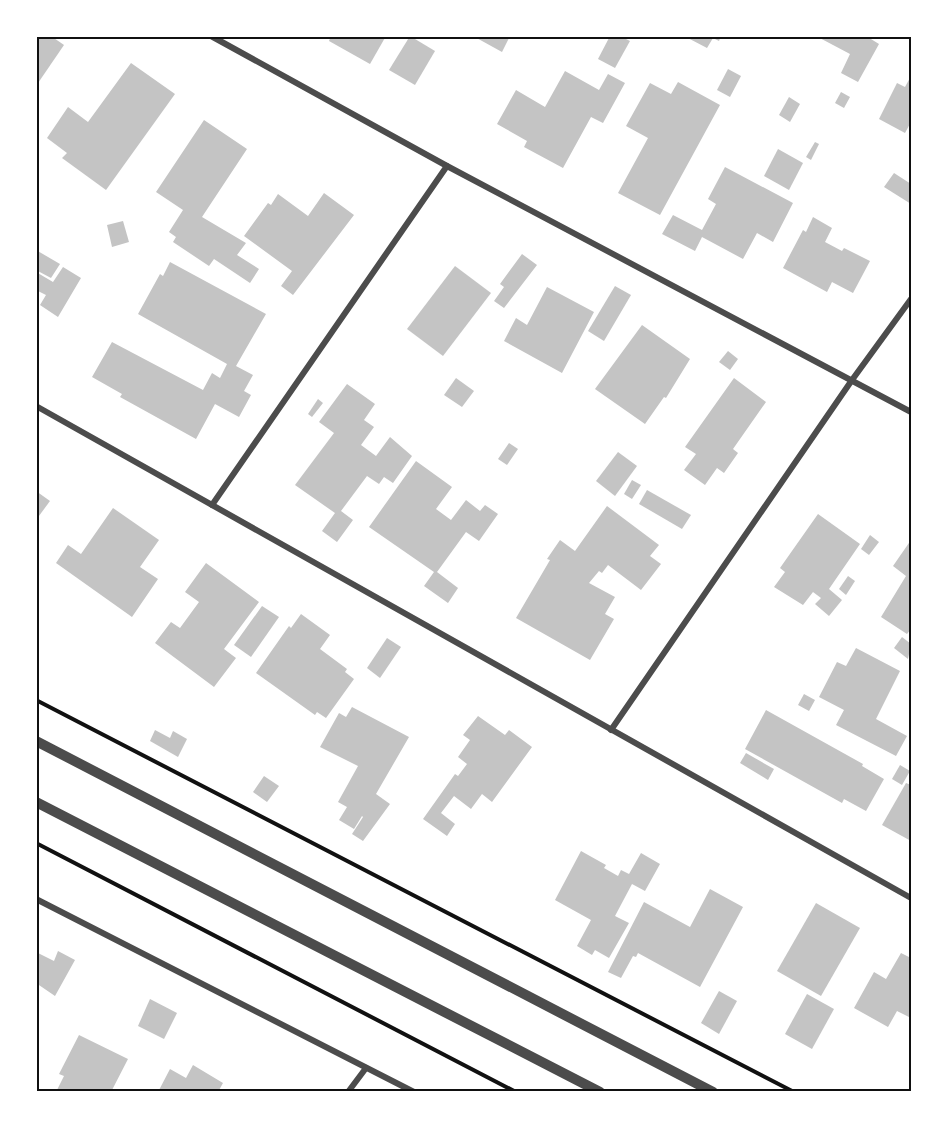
<svg xmlns="http://www.w3.org/2000/svg" width="947" height="1128" font-family="Jost,sans-serif">
<style>
.building{fill:#c4c4c4}
.lines{fill:none;stroke-linecap:round;stroke-linejoin:round}
.path{stroke:#111;stroke-width:4}
.minor{stroke:#4c4c4c;stroke-width:6}
.tertiary{stroke:#4c4c4c;stroke-width:10}
.neatline{fill:none;stroke:#111;stroke-width:2}
</style>
<rect width="100%" height="100%" fill="#fff"/>
<g class="building">
<path d="M36 36H51L64 45 36 86Z"/>
<path d="M331 36H386L370 64 329 41Z"/>
<path d="M410 36 435 51 415 85 389 70Z"/>
<path d="M473 36H510L502 52Z"/>
<path d="M610 36H620L630 41 615 68 598 59Z"/>
<path d="M684 36H721L719 41 713 38 707 48Z"/>
<path d="M816 36H866L879 44 858 82 841 73 850 54Z"/>
<path d="M131 63 175 94 106 190 62 158 67 153 47 138 68 107 88 122Z"/>
<path d="M728 69 741 76 730 97 717 90Z"/>
<path d="M565 71 599 90 608 74 625 83 603 123 591 117 563 168 524 147 527 141 497 124 516 90 545 107Z"/>
<path d="M911 76V122L905 133 879 119 897 83 905 87Z"/>
<path d="M678 82 720 105 660 215 618 193 648 138 626 126 650 83 671 94Z"/>
<path d="M841 92 850 97 844 108 835 103Z"/>
<path d="M789 97 800 104 790 122 779 115Z"/>
<path d="M204 120 247 149 202 217 246 243 237 255 259 269 250 283 214 259 209 266 173 242 176 237 169 232 183 210 156 192Z"/>
<path d="M815 142 819 144 811 160 806 157Z"/>
<path d="M778 149 803 163 789 190 764 176Z"/>
<path d="M725 167 793 203 773 242 757 233 743 259 702 237 695 251 662 234 673 215 702 230 716 204 708 199Z"/>
<path d="M894 173 911 184V204L884 187Z"/>
<path d="M324 193 354 215 293 295 281 286 292 271 244 236 268 203 271 205 278 194 308 216Z"/>
<path d="M813 217 832 228 825 242 842 251 844 248 870 261 853 293 832 282 827 292 783 268 803 230 806 232Z"/>
<path d="M123 221 129 242 112 247 107 225Z"/>
<path d="M36 250 60 264 51 278 36 270Z"/>
<path d="M522 254 537 265 504 308 494 301 504 287 500 284Z"/>
<path d="M170 262 266 314 236 366 253 375 244 391 251 395 239 417 215 404 196 439 120 397 122 394 92 377 112 342 203 390 212 373 220 378 227 364 138 314 160 274 163 276Z"/>
<path d="M455 266 491 293 443 356 407 329Z"/>
<path d="M63 267 81 278 58 317 40 305 46 295 36 290V272L53 282Z"/>
<path d="M615 286 631 295 604 341 588 331Z"/>
<path d="M547 287 594 312 562 373 504 341 516 318 527 325Z"/>
<path d="M642 325 690 359 666 398 664 397 645 424 595 389Z"/>
<path d="M728 351 738 359 730 370 719 362Z"/>
<path d="M456 378 474 391 462 407 444 395Z"/>
<path d="M734 378 766 402 733 449 738 453 724 473 717 468 705 485 684 470 696 454 685 447Z"/>
<path d="M347 384 375 404 364 420 374 427 361 445 376 456 390 437 412 456 393 483 384 477 379 484 367 476 341 511 353 520 337 542 322 531 335 513 295 485 334 433 319 422Z"/>
<path d="M318 399 323 403 312 417 308 414Z"/>
<path d="M509 443 518 449 507 465 498 459Z"/>
<path d="M618 452 637 466 615 496 596 481Z"/>
<path d="M416 461 452 487 436 509 451 520 466 500 480 511 485 505 498 514 479 541 466 532 437 572 458 588 448 603 424 586 434 572 369 527Z"/>
<path d="M632 480 641 485 632 499 624 494Z"/>
<path d="M647 490 691 515 682 529 639 504Z"/>
<path d="M36 491 50 501 36 520Z"/>
<path d="M607 506 659 545 650 556 661 564 641 590 608 565 602 573 599 571 589 583 615 597 605 614 614 619 590 660 516 618 550 560 547 559 560 540 575 551Z"/>
<path d="M113 508 159 540 140 567 158 579 132 617 56 563 68 545 81 554Z"/>
<path d="M818 514 860 544 829 589 842 600 829 616 815 604 821 598 813 592 803 605 774 587 785 572 780 568Z"/>
<path d="M870 535 879 542 869 555 861 549Z"/>
<path d="M911 540V629L907 634 881 617 906 576 893 566Z"/>
<path d="M206 563 259 602 224 649 236 658 214 687 155 643 171 622 180 628 199 602 185 592Z"/>
<path d="M848 576 855 581 846 595 839 589Z"/>
<path d="M262 606 279 617 251 657 234 645Z"/>
<path d="M301 614 330 635 320 649 347 669 345 672 354 679 326 718 317 712 315 715 256 673 289 626 291 628Z"/>
<path d="M902 637 911 644 908 659 894 648Z"/>
<path d="M387 638 401 647 380 678 367 668Z"/>
<path d="M856 648 900 671 876 719 907 736 896 756 836 725 844 710 819 697 837 662 846 666Z"/>
<path d="M804 694 815 700 809 711 798 705Z"/>
<path d="M352 707 409 737 376 794 390 804 363 841 352 834 363 817 362 816 354 829 339 820 347 807 338 802 358 766 320 747 339 713 346 717Z"/>
<path d="M766 710 863 764 862 766 884 779 866 811 844 799 842 803 745 749Z"/>
<path d="M478 716 505 735 509 730 532 747 492 802 482 794 471 809 454 796 441 813 455 824 447 836 423 819 455 774 458 776 467 764 458 757 470 740 463 735Z"/>
<path d="M155 730 170 738 173 731 187 739 178 757 150 741Z"/>
<path d="M746 753 774 769 768 780 740 763Z"/>
<path d="M900 765 910 771 902 785 892 779Z"/>
<path d="M264 776 279 786 267 802 253 792Z"/>
<path d="M906 783 911 785V841L882 825Z"/>
<path d="M581 851 606 865 604 868 618 876 621 870 629 874 641 853 660 864 645 891 632 884 615 916 629 923 609 958 595 950 592 955 577 946 591 920 555 900Z"/>
<path d="M710 889 743 907 700 987 638 953 636 957 633 956 621 978 608 972 644 902 690 927Z"/>
<path d="M816 903 860 928 821 996 777 971Z"/>
<path d="M58 951 75 960 55 996 36 983V952L54 961Z"/>
<path d="M901 953 911 958V1018L897 1011 888 1027 854 1008 874 972 886 979Z"/>
<path d="M719 991 737 1001 719 1034 701 1023Z"/>
<path d="M807 994 834 1009 812 1049 785 1034Z"/>
<path d="M150 999 177 1013 164 1039 138 1026Z"/>
<path d="M79 1035 128 1059 111 1092H56L64 1076 59 1074Z"/>
<path d="M193 1065 223 1083 218 1092H158L170 1069 186 1078Z"/>
</g>
<g class="lines">
<g class="path">
<path d="M36 700 794 1092"/>
<path d="M36 843 516 1092"/>
</g>
<g class="minor">
<path d="M211 36 447 166 911 412"/>
<path d="M36 406 911 898"/>
<path d="M212 505 447 166"/>
<path d="M611 730 852 380 911 299"/>
<path d="M36 899 414 1092"/>
<path d="M348 1092 366 1068"/>
</g>
<g class="tertiary">
<path d="M36 741 713 1092"/>
<path d="M36 802 600 1092"/>
</g>
</g>
<rect width="947" height="1128" fill="none" stroke="#ffffff" stroke-width="75"/>
<rect x="38" y="38" width="872" height="1052" class="neatline"/>
</svg>
